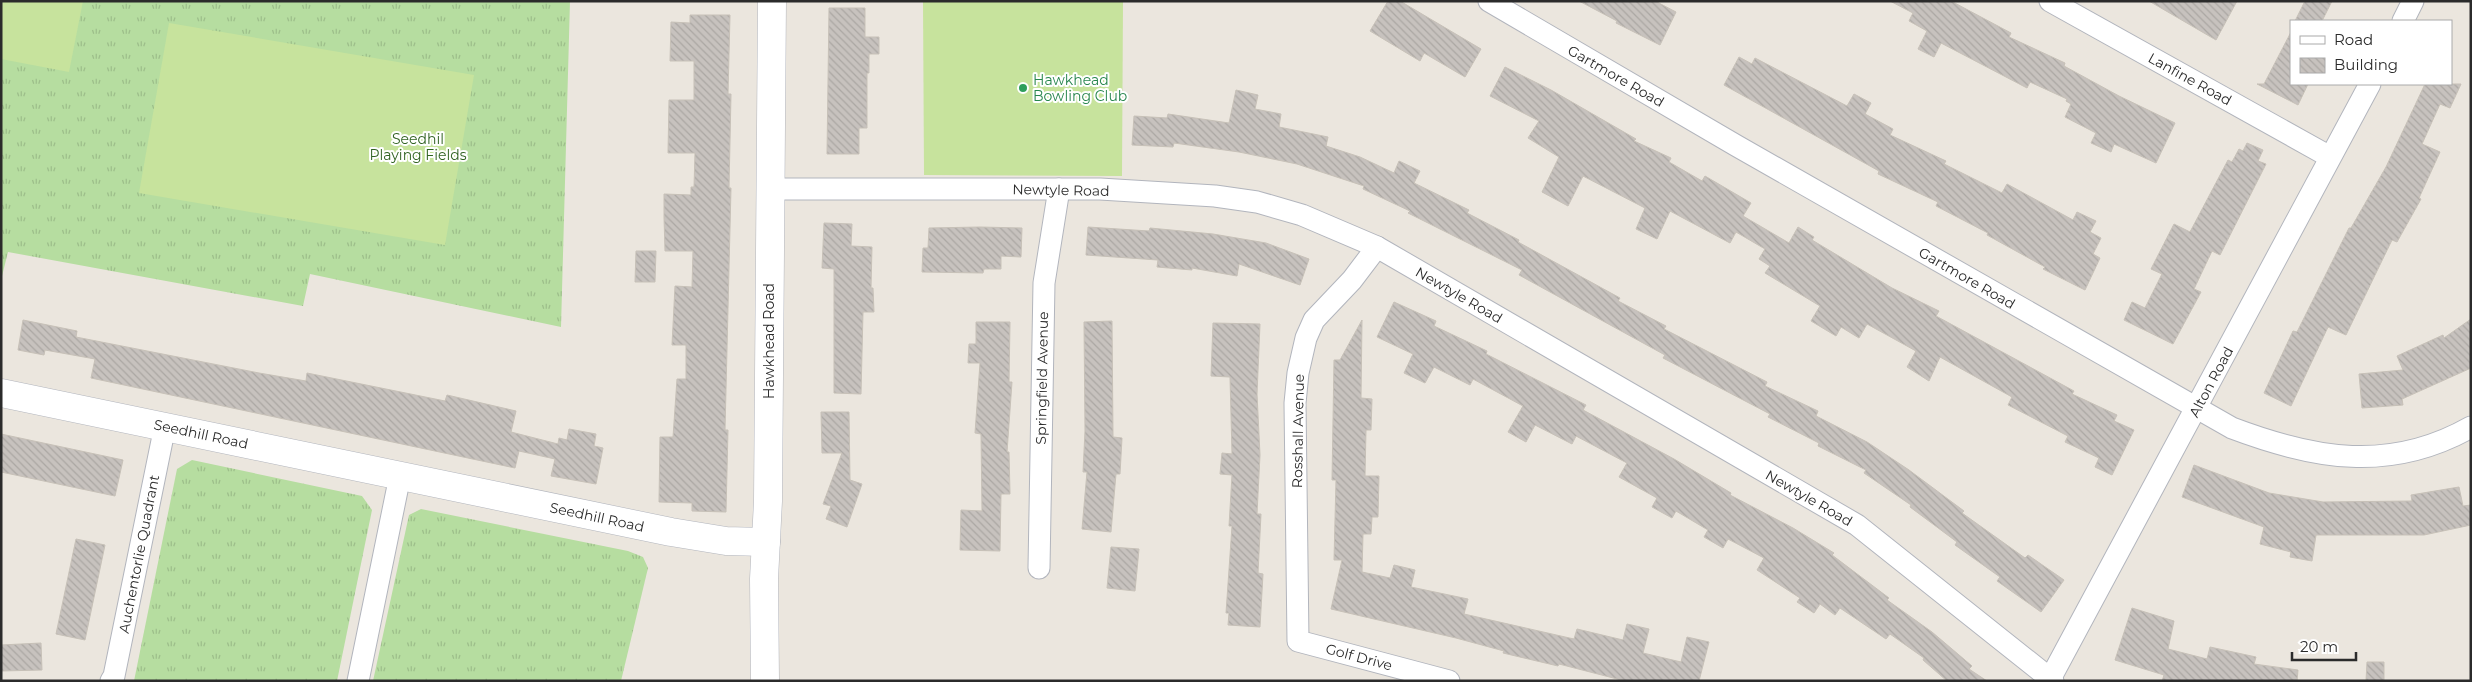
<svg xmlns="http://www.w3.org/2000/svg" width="2472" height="682" font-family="Montserrat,sans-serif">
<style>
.grass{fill:url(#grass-tufts)}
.pitch{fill:#c7e39d}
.building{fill:url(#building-back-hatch);stroke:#c7c1b8}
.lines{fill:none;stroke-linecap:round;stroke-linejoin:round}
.street-casing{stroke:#b2b5bd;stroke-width:23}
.secondary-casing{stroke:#b2b5bd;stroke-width:29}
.street{stroke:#fff;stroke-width:21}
.secondary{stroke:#fff;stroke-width:28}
.leisure-dot{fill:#2e9e5b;stroke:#fff;stroke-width:2}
.labels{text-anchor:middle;stroke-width:4;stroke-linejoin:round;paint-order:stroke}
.street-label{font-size:14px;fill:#2b2b2b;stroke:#fff}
.leisure-label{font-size:14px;fill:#27864d;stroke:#fff;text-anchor:start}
.park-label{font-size:14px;fill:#306221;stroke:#fff}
</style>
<defs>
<pattern id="grass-tufts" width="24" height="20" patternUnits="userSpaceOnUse" patternTransform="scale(1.25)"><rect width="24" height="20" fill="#b6dda0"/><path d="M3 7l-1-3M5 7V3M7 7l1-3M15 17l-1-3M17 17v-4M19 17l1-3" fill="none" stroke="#9dbe8a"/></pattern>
<pattern id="building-back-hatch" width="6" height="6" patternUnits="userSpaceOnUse" patternTransform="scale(1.25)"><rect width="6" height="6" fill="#c7c2be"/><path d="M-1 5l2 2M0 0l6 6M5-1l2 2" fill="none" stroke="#aba7a3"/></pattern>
</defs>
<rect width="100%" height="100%" fill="#ebe6de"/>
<g class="grass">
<path d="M1 1H570L561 327 310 274 303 306 8 252 1 280Z"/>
<path d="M192 460 362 496 372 510 337 681H134L177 469Z"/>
<path d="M421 509 628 551 643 557 648 568 621 681H373L409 515Z"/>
</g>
<g class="pitch">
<path d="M1 1H83L69 72 1 59Z"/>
<path d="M923 1H1123L1122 176 924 175Z"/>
<path d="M169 23 474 75 445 245 139 193Z"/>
</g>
<g class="building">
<path d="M1388 1H1400L1481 49 1465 77 1424 53 1420 61 1370 31Z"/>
<path d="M1579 1H1655L1676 12 1660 45 1616 23 1617 21Z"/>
<path d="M1890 1H1951L2011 33 2009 37 2065 63 2064 66 2119 96 2175 123 2156 163 2114 144 2111 152 2091 143 2096 133 2065 117 2071 104 2066 101 2067 99 2030 82 2027 88 1941 43 1934 57 1918 49 1927 31 1909 21 1913 13Z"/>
<path d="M2149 1H2237L2216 40Z"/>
<path d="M2305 1H2332L2322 21H2295Z"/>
<path d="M829 8H865V37H879V54H869V73H867V128H859V154H827Z"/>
<path d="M690 15H730L728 94H731L729 188H731L725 430H728L726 512 692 511V503L659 502 660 437H673L677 379H686V345H672L675 286 692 287 693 251H665L664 217V194L691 195V187H694L695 153H668L669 100H694V61H670L671 22 690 23Z"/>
<path d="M2291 32V84H2308L2298 105 2257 84H2264Z"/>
<path d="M1739 57 1752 64 1755 58 1847 106 1854 94 1871 103 1865 114 1893 129 1890 135 1946 161 1944 164 2002 193 2007 184 2073 220 2077 212 2096 221 2090 232 2101 238 2093 254 2100 258 2085 290 2043 269 2045 267 1987 235 1988 233 1936 206 1938 202 1878 174 1879 171 1724 85Z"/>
<path d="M1505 67 1551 90 1636 139 1634 141 1671 158 1669 162 1702 181 1705 176 1751 203 1743 216 1789 243 1798 227 1814 237 1812 240 1892 288 1939 311 1936 316 2074 391 2072 394 2117 415 2114 421 2134 430 2112 475 2095 467 2099 458 2065 442 2068 436 2008 405 2012 397 1940 357 1929 381 1907 367 1916 351 1867 324 1859 338 1841 327 1836 336 1811 321 1820 306 1765 273 1770 266 1759 259 1765 249 1736 232 1730 243 1670 211 1657 239 1636 229 1645 208 1583 176 1568 206 1542 192 1559 157 1528 138 1539 121 1490 96Z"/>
<path d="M2425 84H2461L2450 108 2440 104 2422 144 2440 152 2419 198 2421 199 2397 242 2392 240 2346 335 2328 327 2291 406 2264 393 2293 331 2297 332 2349 228H2351L2386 167Z"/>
<path d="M1236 90 1258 95 1255 109 1281 114 1279 127 1328 137 1326 146 1360 157 1394 173 1399 161 1420 171 1414 183 1469 210 1467 213 1519 240 1518 242 1620 298 1618 301 1666 326 1664 329 1767 382 1765 386 1818 411 1816 416 1867 442 1909 470 1964 511 1962 513 2025 558 2028 555 2064 580 2041 612 1997 581 2000 577 1955 545 1957 542 1910 507 1911 505 1864 473 1866 470 1818 446 1819 443 1768 417 1770 414 1663 358 1665 355 1519 275 1522 270 1408 213 1410 211 1363 189 1364 186 1297 164 1239 152 1174 143 1173 147 1132 145 1134 116 1167 118 1168 114 1229 123Z"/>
<path d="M2247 143 2263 150 2258 161 2266 164 2220 255 2212 251 2194 289 2201 292 2173 344 2124 320 2132 302 2145 308 2162 274 2151 269 2174 224 2190 232 2228 160 2232 162 2239 149 2243 151Z"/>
<path d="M824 223 852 224 851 246 872 247 871 288H873L874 312H863L861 394 834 393V269L822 268Z"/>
<path d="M980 227 1022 228 1021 257 1001 256V269H984L983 273 922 272 923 248H928L929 228Z"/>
<path d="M1088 227 1149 231 1150 228 1213 234 1266 243 1309 259 1300 285 1239 264 1237 276 1192 268V270L1157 267 1158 260 1086 255Z"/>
<path d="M636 251H656L655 282H635Z"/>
<path d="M1394 302 1436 321 1434 326 1487 351 1486 354 1586 405 1583 410 1674 459 1731 493 1730 495 1793 528 1834 553 1832 555 1889 598 1887 600 1932 632 1972 666 1969 669 1987 681H1947L1923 660 1924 658 1890 634 1886 639 1840 608 1835 615 1820 604 1814 613 1797 602 1800 598 1757 570 1764 558 1728 539 1723 548 1704 537 1708 530 1676 511 1672 518 1652 507 1657 498 1619 477 1627 463 1576 436 1572 444 1535 425 1526 442 1508 432 1523 406 1473 379 1470 385 1434 367 1425 383 1404 373 1413 354 1377 337Z"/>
<path d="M2471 319V368L2402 399 2403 405 2362 408 2359 374 2403 370 2397 356 2443 335 2444 338Z"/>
<path d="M23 320 77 331 76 337 259 373 306 381 307 373 445 401 447 395 516 411 511 432 558 444 559 438 567 440 569 429 596 434 594 446 603 448 596 484 551 476 555 459 519 451 515 468 91 378 95 359 45 350 44 355 18 350Z"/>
<path d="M1362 320 1361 398 1372 399 1371 430H1366L1365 476H1379L1378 517H1372L1371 534H1363L1362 572 1390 578 1394 565 1415 570 1411 587 1468 599 1464 614 1574 639 1577 629 1623 640 1627 624 1649 629 1643 653 1681 662 1687 637 1709 642 1699 681H1625L1559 664 1558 666 1503 653 1504 651 1456 638 1331 609 1342 560H1334L1336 480H1332L1334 360H1340Z"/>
<path d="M1112 321 1113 437 1122 438 1120 474H1116L1111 532 1082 529 1087 472H1083L1085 431 1084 322Z"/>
<path d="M976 322H1010L1009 382H1012L1007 452H1009L1010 494H1001L1000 551 960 550 961 510 982 511 981 434 975 433 980 363H968L969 344H976Z"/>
<path d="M1213 323 1260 324 1257 394 1260 455 1257 514H1261L1258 573 1263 574 1260 627 1228 625 1229 613H1226L1232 526H1229L1232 475 1220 474 1222 453 1232 454 1230 377 1211 376Z"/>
<path d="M821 412H849L850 480 862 484 847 527 826 519 831 506 823 504 842 453H822Z"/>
<path d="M1 434 123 460 115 496 1 472Z"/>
<path d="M2194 465 2269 493 2323 502 2412 501 2411 495 2459 487 2463 506 2471 505V525L2424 535H2316L2312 561 2290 557 2291 552 2260 544 2264 527 2182 497Z"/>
<path d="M76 539 105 545 85 640 56 634Z"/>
<path d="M1111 547 1139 549 1135 591 1107 588Z"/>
<path d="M2132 608 2174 621 2168 649 2207 659 2210 647 2256 657 2254 664 2298 670 2297 681H2162L2164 675 2115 660Z"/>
<path d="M41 643 42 670 1 671V645Z"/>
<path d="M2367 662H2384V681H2366Z"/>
</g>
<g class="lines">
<defs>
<g id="street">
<path d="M1489 1 1737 146 2232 428C2314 459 2390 473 2471 427"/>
<path d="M2050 1 2330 157"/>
<path d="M2403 21 2413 1"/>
<path d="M771 189H1100L1215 196 1257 202 1302 215 1377 247 1857 525 2053 681"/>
<path d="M1377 247 1352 280 1314 320 1306 338 1298 373 1295 403 1298 641 1449 681"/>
<path d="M1039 568 1044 283 1059 189"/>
<path d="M111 681 114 676 165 426"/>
<path d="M358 681 400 476"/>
<path d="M2049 681 2370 84"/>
</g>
<g id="secondary">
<path d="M1 393 671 532 726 541 766 542"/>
<path d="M765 681 764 579 768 501 772 1"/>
</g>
</defs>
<use href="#street" class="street-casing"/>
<use href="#secondary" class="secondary-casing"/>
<use href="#street" class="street"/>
<use href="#secondary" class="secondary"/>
</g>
<circle class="leisure-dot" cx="1023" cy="88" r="5"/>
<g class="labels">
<g class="street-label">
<text transform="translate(1616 76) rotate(30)" y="5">Gartmore Road</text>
<text transform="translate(2190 79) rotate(29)" y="5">Lanfine Road</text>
<text transform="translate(1061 190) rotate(1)" y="5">Newtyle Road</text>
<text transform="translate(1967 278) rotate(30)" y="5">Gartmore Road</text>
<text transform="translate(1459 295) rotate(30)" y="5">Newtyle Road</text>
<text transform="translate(769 341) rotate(-90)" y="5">Hawkhead Road</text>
<text transform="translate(1042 378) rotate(-89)" y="5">Springfield Avenue</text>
<text transform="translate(2211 382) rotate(-62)" y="5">Alton Road</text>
<text transform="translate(1298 431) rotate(-89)" y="5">Rosshall Avenue</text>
<text transform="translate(201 434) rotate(12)" y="5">Seedhill Road</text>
<text transform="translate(1809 498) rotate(30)" y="5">Newtyle Road</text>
<text transform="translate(597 517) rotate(12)" y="5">Seedhill Road</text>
<text transform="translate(139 554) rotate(-79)" y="5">Auchentorlie Quadrant</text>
<text transform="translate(1359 657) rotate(15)" y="5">Golf Drive</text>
</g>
<g class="leisure-label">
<text x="1033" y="85">Hawkhead<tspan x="1033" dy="16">Bowling Club</tspan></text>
</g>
<g class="park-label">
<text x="418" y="144">Seedhil<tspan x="418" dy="16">Playing Fields</tspan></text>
</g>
</g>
<rect width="2472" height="682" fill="none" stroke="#2b2b2b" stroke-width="5"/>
<rect x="2290" y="20" width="162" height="65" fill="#ffffff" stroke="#aaaaaa"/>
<rect x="2300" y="36" width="25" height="8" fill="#ffffff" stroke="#aaaaaa"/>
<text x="2334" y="45" font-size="15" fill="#2b2b2b">Road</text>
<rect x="2300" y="58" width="25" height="15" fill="url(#building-back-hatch)" stroke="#aaaaaa"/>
<text x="2334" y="70" font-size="15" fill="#2b2b2b">Building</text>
<path d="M2292 652v8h64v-8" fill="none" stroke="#2b2b2b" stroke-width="2.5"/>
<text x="2300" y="652" font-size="15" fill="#2b2b2b" stroke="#ffffff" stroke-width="4" paint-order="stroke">20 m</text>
</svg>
